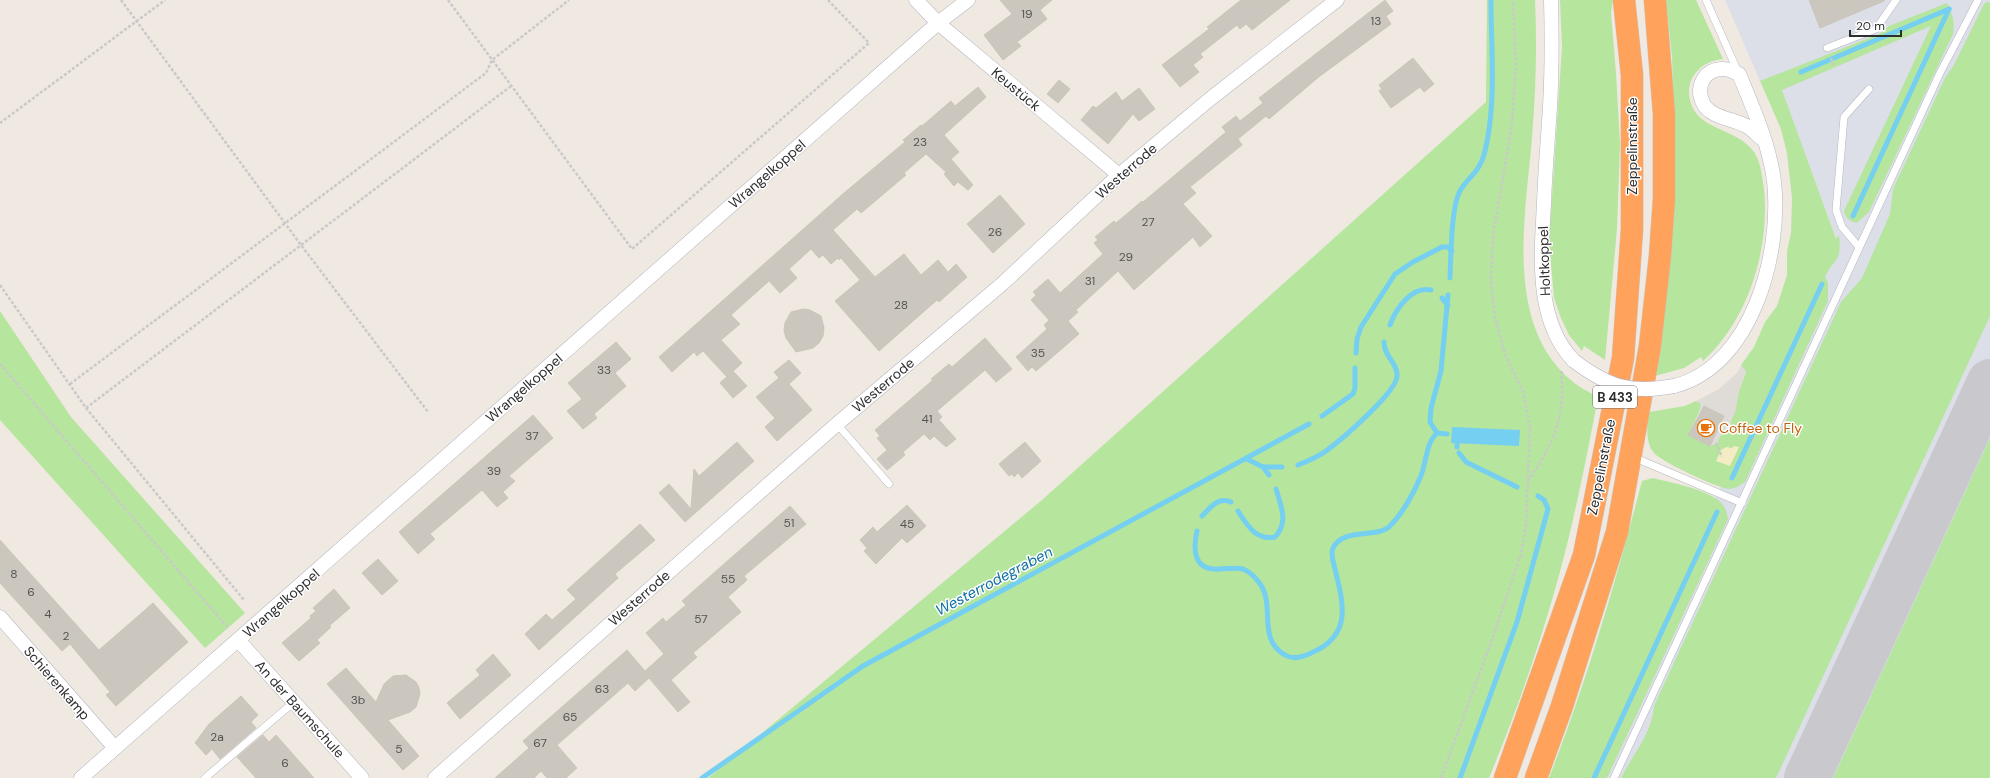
<svg xmlns="http://www.w3.org/2000/svg" width="1990" height="778" font-family="'DM Sans',sans-serif">
<style>
.airport{fill:#dcdee8}
.green{fill:#b6e59e}
.sand{fill:#f3ecc5}
.plaza{fill:#dfdcd8}
.water{fill:#75cff0}
.lines{fill:none;stroke-linecap:round;stroke-linejoin:round}
.stream{stroke:#75cff0;stroke-width:5}
.taxiway{stroke:#c9c8cc;stroke-width:46}
.building{fill:#cbc7bf;stroke:#cbc5ba}
.lane-casing{stroke:#b4b7c1;stroke-width:8}
.street-casing{stroke:#b4b7c1;stroke-width:15}
.highway-casing{stroke:#c9c9c9;stroke-width:23}
.path{stroke:#c9c9c9;stroke-width:2.5;stroke-dasharray:3 2;stroke-linecap:butt}
.lane{stroke:#fff;stroke-width:7}
.street{stroke:#fff;stroke-width:14}
.highway{stroke:#ffa35c;stroke-width:22}
.street-bridge-casing{stroke:#b4b7c1;stroke-width:15;stroke-linecap:butt}
.street-bridge{stroke:#fff;stroke-width:14}
.labels{text-anchor:middle;stroke-width:3;stroke-linejoin:round;paint-order:stroke}
.number-label{font-size:12px;fill:#555452}
.shield{fill:#fff;stroke:#6d6d6d;stroke-width:1}
.shield-label{font-size:13px;font-weight:bold;fill:#2e2e2e}
.street-label{font-size:14px;fill:#2e2e2e;stroke:#fff}
.food-label{font-size:14px;fill:#c56008;stroke:#fff;text-anchor:start}
.water-label{font-size:15px;font-style:italic;fill:#0d6fa3;stroke:#fff}
</style>
<rect width="100%" height="100%" fill="#efe9e1"/>
<path class="airport" d="M1725 0H1990V778H1585L1836 239 1776 75 1760 81Z"/>
<g class="green">
<path d="M1487 0H1535C1537 46 1536 91 1532 137 1526 214 1503 324 1572 381 1580 388 1589 392 1598 397 1592 429 1586 460 1579 492 1559 589 1527 686 1489 778H708L1042 500 1486 102Z"/>
<path d="M1560 0H1613L1611 13 1616 73 1620 144 1617 229 1605 360 1584 346 1582 351 1569 335 1561 318 1554 298 1549 242 1562 47Z"/>
<path d="M1666 0H1696L1723 59C1698 61 1682 83 1692 106 1701 130 1738 129 1754 152 1761 162 1762 177 1764 189 1770 250 1748 320 1703 361L1701 357 1684 368 1655 376 1674 115 1672 57Z"/>
<path d="M1987 2 1990 3V316L1776 778H1621C1633 754 1652 734 1654 706L1841 302 1862 278 1890 214 1893 189 1945 78 1954 65 1984 4Z"/>
<path d="M1947 3C1953 15 1955 21 1953 34L1869 212 1857 223C1850 221 1846 219 1844 211L1931 26 1782 90 1836 239 1839 235C1842 264 1835 256 1825 277L1828 283V301L1745 482C1740 485 1735 489 1729 489 1717 488 1662 462 1654 453 1645 442 1647 425 1649 412L1685 406 1696 401 1702 404 1701 408 1688 435 1710 446 1717 443 1720 436 1730 428 1731 420 1735 412 1739 391 1746 372 1741 365 1754 347 1765 322 1777 306 1787 275V251L1791 233 1792 198 1787 153 1781 129 1760 81 1879 34 1889 26Z"/>
<path d="M0 311 71 417 245 613 205 648 0 420Z"/>
<path d="M1990 438V778H1833Z"/>
<path d="M1653 478C1672 483 1702 488 1718 500 1724 504 1727 512 1728 519L1607 778H1549C1587 681 1616 581 1642 481Z"/>
</g>
<path class="sand" d="M1734 446 1739 447 1730 466 1716 461 1721 450 1726 447 1732 448Z"/>
<path class="plaza" d="M1741 365 1746 371 1739 391 1735 412 1731 420 1730 428 1720 436 1717 443 1710 446 1724 416 1704 406 1702 410 1700 407 1701 404 1696 401 1719 389 1738 372Z"/>
<path class="water" d="M1452 427 1520 430 1519 446 1451 443Z"/>
<g class="lines">
<g class="stream">
<path d="M1801 72 1949 9"/>
<path d="M1853 216 1949 9"/>
<path d="M1450 278C1451 258 1451 210 1459 193 1466 178 1478 175 1484 155 1497 106 1491 51 1491 0"/>
<path d="M1442 298 1448 305"/>
<path d="M1390 325C1396 308 1412 286 1431 290"/>
<path d="M1356 353 1357 339 1361 327 1395 274 1413 262 1442 247H1448L1452 251"/>
<path d="M1322 416 1353 394 1355 388V368"/>
<path d="M1437 433 1430 422 1431 408 1441 371 1448 295"/>
<path d="M1457 443V447"/>
<path d="M1459 453 1466 462 1517 487"/>
<path d="M1247 459 1263 467H1282"/>
<path d="M1298 465C1308 461 1318 457 1326 451 1341 440 1397 392 1397 376 1398 363 1384 357 1384 342"/>
<path d="M1263 467 1269 475"/>
<path d="M1732 478 1822 284"/>
<path d="M1238 511C1247 525 1256 541 1275 537 1289 522 1281 506 1276 489"/>
<path d="M1202 516C1210 508 1218 496 1231 502"/>
<path d="M1197 531C1193 549 1193 571 1219 569 1227 569 1235 567 1243 569 1248 571 1253 575 1257 580 1278 602 1255 638 1285 655 1293 660 1303 657 1311 653 1352 636 1344 605 1335 569 1334 563 1330 555 1333 548 1343 527 1377 539 1390 526 1402 514 1414 493 1420 478 1427 463 1425 444 1437 433L1447 434"/>
<path d="M702 778 863 666 1309 424"/>
<path d="M1460 778 1517 622 1548 509 1544 500 1538 496"/>
<path d="M1594 778 1717 512"/>
</g>
<path class="taxiway" d="M1807 778 1990 382"/>
</g>
<g class="building">
<path d="M1000 0H1052L1040 10 1047 19 1017 42 1021 46 1003 60 984 35 1012 14Z"/>
<path d="M1241 0H1290L1252 30 1246 24 1240 29 1237 25 1200 54 1203 57 1193 65 1199 72 1180 87 1162 65 1209 29 1207 27Z"/>
<path d="M1385 0 1393 11 1386 16 1391 24 1320 76 1269 119 1266 116 1238 139 1242 145 1190 187 1196 193 1183 204 1212 236 1200 247 1193 237 1134 290 1118 271 1076 310 1078 312 1068 321 1079 334 1036 371 1032 367 1028 371 1016 357 1047 329 1044 325 1049 320 1031 300 1036 295 1033 292 1048 279 1060 293 1103 254 1094 243 1098 240 1095 237 1114 221 1116 223 1142 201 1143 202 1226 132 1222 127 1236 116 1240 121 1263 103 1259 98Z"/>
<path d="M1809 0H1884V1L1820 28Z"/>
<path d="M1413 58 1434 84 1424 92 1420 87 1391 108 1379 91 1382 89 1379 85Z"/>
<path d="M1059 80 1070 89 1058 103 1047 94Z"/>
<path d="M978 87 986 97 944 135 959 152 951 159 973 185 968 190 958 182 954 186 944 174 946 172 926 154 904 173 906 175 861 213 857 209 833 230 875 277 904 254 921 275 938 260 948 272 956 264 967 277 939 302 937 300 879 351 835 301 860 280 841 258 839 260 838 258 831 264 823 255 819 258 811 249 789 269 797 278 780 293 769 281 731 315 740 324 721 340 742 363 727 377 703 351 697 356 694 352 672 372 659 357 844 193 905 142 903 140 921 125 922 126 951 101 955 106Z"/>
<path d="M1139 88 1155 109 1139 121 1133 114 1108 144 1081 120 1093 106 1096 108 1116 92 1122 101Z"/>
<path d="M1000 195 1025 224 993 253 967 224Z"/>
<path d="M803 309 810 310 821 316 824 328 823 336 819 343 813 348 796 352 786 338 784 331 785 323 791 312Z"/>
<path d="M985 338 1012 369 996 382 985 370 937 411 942 417 939 420 956 439 946 447 934 436 930 440 924 434 903 452 905 455 887 470 877 459 887 450 877 438 880 436 875 430 933 380 931 379 949 364 952 367Z"/>
<path d="M616 342 631 359 615 373 626 386 594 414 597 418 583 429 567 411 582 399 568 383Z"/>
<path d="M789 360 801 373 789 384 812 410 777 441 765 427 775 418 756 397 779 378 774 372Z"/>
<path d="M733 371 747 386 733 398 720 383Z"/>
<path d="M1704 406 1724 416 1710 446 1688 435Z"/>
<path d="M533 415 553 438 509 476 515 481 503 492 508 498 497 507 482 490 430 534 435 539 418 554 399 532Z"/>
<path d="M737 442 754 461 685 522 659 493 669 484 691 509 694 469 699 476Z"/>
<path d="M1025 442 1041 461 1022 478 1018 473 1014 477 1012 474 1009 476 999 464Z"/>
<path d="M907 505 926 526 907 543 902 538 876 564 864 551 867 548 860 540 873 527 877 532Z"/>
<path d="M790 506 806 524 744 576 747 580 728 597 741 612 693 653 697 657 671 680 690 702 678 712 649 678 635 691 628 683 557 745 577 768 566 778H547L541 771 534 778H495L529 748 523 741 627 650 645 671 664 654 646 633 663 618 666 622 686 605 682 601Z"/>
<path d="M640 524 655 540 615 574 618 578 539 650 525 634 546 614 552 620 576 599 567 590Z"/>
<path d="M0 540 99 650 153 603 188 642 116 706 106 695 110 692 70 644 62 651 0 583Z"/>
<path d="M378 559 398 581 382 595 362 573Z"/>
<path d="M334 589 350 608 329 626 331 627 317 640 320 643 299 661 282 643 311 618 310 616 316 611 313 608Z"/>
<path d="M493 654 511 675 460 719 447 703 480 675 476 670Z"/>
<path d="M346 668 376 702 384 684 393 676 406 675 416 682 419 688 420 694 416 707 410 712 388 720 419 756 403 770 327 684Z"/>
<path d="M241 696 258 715 251 722 256 728 220 759 212 749 206 755 195 743 209 724Z"/>
<path d="M263 735 269 742 276 735 314 778H256L237 757Z"/>
</g>
<g class="lines">
<defs>
<g id="lane">
<path d="M1706 0 1738 72"/>
<path d="M1827 48 1876 29 1896 0"/>
<path d="M1859 247 1842 227 1836 210 1844 117 1869 89"/>
<path d="M837 424 889 484"/>
<path d="M1633 457 1742 503"/>
<path d="M205 778 294 702"/>
<path d="M1614 778 1940 73 1978 0"/>
</g>
<g id="street">
<path d="M916 0 938 23 1119 175"/>
<path d="M1551 0C1552 36 1552 71 1550 107 1548 139 1545 171 1544 204 1541 256 1535 321 1574 361"/>
<path d="M1674 386C1753 366 1782 252 1774 181 1769 143 1753 108 1739 74 1734 72 1729 69 1724 69 1705 68 1695 86 1703 103 1710 118 1735 119 1748 127 1754 131 1759 137 1765 141"/>
<path d="M0 617 115 748"/>
<path d="M238 640 362 778"/>
<path d="M81 778 938 23 968 0"/>
<path d="M435 778 837 424 1002 284 1119 175 1210 99 1337 0"/>
</g>
<g id="highway">
<path d="M1505 778 1584 555 1623 358 1632 229V75L1624 0"/>
<path d="M1536 778 1562 706 1617 532 1650 346 1660 256 1664 199V114L1655 0"/>
</g>
</defs>
<use href="#lane" class="lane-casing"/>
<use href="#street" class="street-casing"/>
<use href="#highway" class="highway-casing"/>
<g class="path">
<path d="M121 0 301 245 428 412"/>
<path d="M448 0 632 249 869 43 828 0"/>
<path d="M1831 58 1833 65"/>
<path d="M0 123 165 0"/>
<path d="M0 285 86 408 244 600"/>
<path d="M0 364 229 629"/>
<path d="M70 384 486 73 492 60 569 0"/>
<path d="M86 408 511 86"/>
<path d="M1716 443 1722 457"/>
<path d="M1528 481C1546 455 1560 430 1562 398 1563 389 1560 380 1562 370"/>
<path d="M1441 778 1493 637 1521 554 1526 524 1530 427 1523 392 1505 354 1495 317 1491 280 1493 235 1512 124 1516 66 1513 0"/>
</g>
<use href="#lane" class="lane"/>
<use href="#street" class="street"/>
<use href="#highway" class="highway"/>
<defs>
<path id="street-bridge" d="M1574 361C1609 387 1630 394 1674 386"/>
</defs>
<use href="#street-bridge" class="street-bridge-casing"/>
<use href="#street-bridge" class="street-bridge"/>
</g>
<defs>
<symbol id="cafe-ring" viewBox="-11 -11 22 22"><circle r="9.5" fill="#fff" stroke="#e8710a" stroke-width="1.5"/><path d="M-5.5-4.5H6V0H3Q3 3.5 0 3.5H-2.5Q-5.5 3.5-5.5 0ZM3-3.2v2h1.7v-2ZM-6 4.5H4V6H-6Z" fill="#e8710a"/></symbol>
</defs>
<g fill-rule="evenodd">
<use href="#cafe-ring" x="1696" y="418" width="20" height="20"/>
</g>
<g class="labels">
<g class="number-label">
<text x="1027" y="18">19</text>
<text x="1376" y="25">13</text>
<text x="920" y="146">23</text>
<text x="1148" y="226">27</text>
<text x="995" y="236">26</text>
<text x="1126" y="261">29</text>
<text x="1090" y="285">31</text>
<text x="901" y="309">28</text>
<text x="1038" y="357">35</text>
<text x="604" y="374">33</text>
<text x="927" y="423">41</text>
<text x="532" y="440">37</text>
<text x="494" y="475">39</text>
<text x="789" y="527">51</text>
<text x="907" y="528">45</text>
<text x="14" y="578">8</text>
<text x="728" y="583">55</text>
<text x="31" y="596">6</text>
<text x="48" y="618">4</text>
<text x="701" y="623">57</text>
<text x="66" y="640">2</text>
<text x="602" y="693">63</text>
<text x="358" y="704">3b</text>
<text x="570" y="721">65</text>
<text x="217" y="741">2a</text>
<text x="540" y="747">67</text>
<text x="399" y="753">5</text>
<text x="285" y="767">6</text>
</g>
<rect class="shield" x="1593" y="386" width="44" height="22" rx="3"/>
<g class="shield-label">
<text x="1615" y="402">B 433</text>
</g>
<g class="street-label">
<text transform="translate(1016 89) rotate(40)" y="5">Keustück</text>
<text transform="translate(1632 146) rotate(-90)" y="5">Zeppelinstraße</text>
<text transform="translate(1126 171) rotate(-41)" y="5">Westerrode</text>
<text transform="translate(767 174) rotate(-41)" y="5">Wrangelkoppel</text>
<text transform="translate(1544 261) rotate(-92)" y="5">Holtkoppel</text>
<text transform="translate(883 385) rotate(-40)" y="5">Westerrode</text>
<text transform="translate(524 388) rotate(-41)" y="5">Wrangelkoppel</text>
<text transform="translate(1601 467) rotate(-79)" y="5">Zeppelinstraße</text>
<text transform="translate(639 598) rotate(-41)" y="5">Westerrode</text>
<text transform="translate(281 603) rotate(-41)" y="5">Wrangelkoppel</text>
<text transform="translate(57 683) rotate(49)" y="5">Schierenkamp</text>
<text transform="translate(300 709) rotate(48)" y="5">An der Baumschule</text>
</g>
<g class="food-label">
<text x="1719" y="433">Coffee to Fly</text>
</g>
<g class="water-label">
<text transform="translate(994 581) rotate(-28)" y="5">Westerrodegraben</text>
</g>
</g>
<path d="M1850 30v6h51v-6" fill="none" stroke="#2e2e2e" stroke-width="2"/>
<text x="1856" y="30" font-size="12" fill="#2e2e2e" stroke="#ffffff" stroke-width="3" paint-order="stroke">20 m</text>
</svg>
